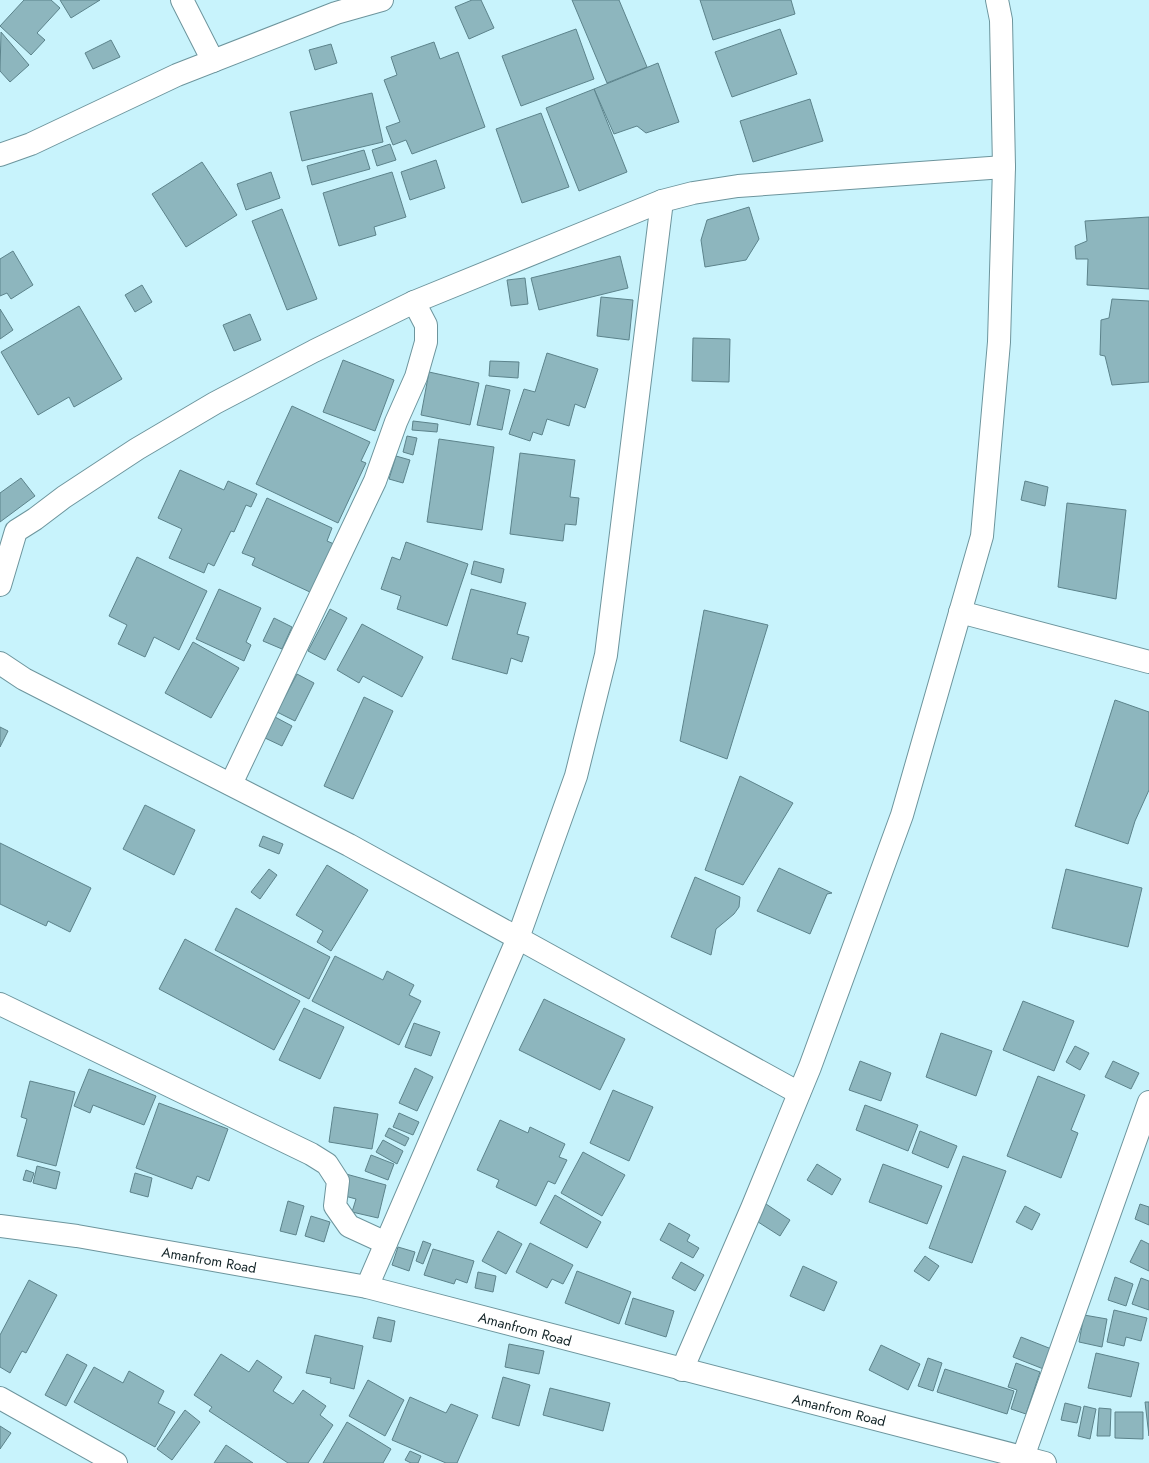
<svg xmlns="http://www.w3.org/2000/svg" width="1149" height="1463" font-family="Jost,sans-serif">
<style>
.building{fill:#8db6be;stroke:#5c838b}
.lines{fill:none;stroke-linecap:round;stroke-linejoin:round}
.street-casing{stroke:#6d959d;stroke-width:24}
.secondary-casing{stroke:#6d959d;stroke-width:24}
.street{stroke:#fff;stroke-width:22}
.secondary{stroke:#fff;stroke-width:22}
.labels{text-anchor:middle;stroke-width:3;stroke-linejoin:round;paint-order:stroke}
.street-label{font-size:14px;fill:#112225;stroke:#fff}
</style>
<rect width="100%" height="100%" fill="#c8f3fc"/>
<g class="building">
<path d="M24 0H51L60 8 37 33 45 40 31 55 0 26Z"/>
<path d="M60 0H100L71 18Z"/>
<path d="M472 0H481L494 28 469 39 455 7Z"/>
<path d="M572 0H619L647 67 607 83Z"/>
<path d="M700 0H791L795 14 713 40Z"/>
<path d="M576 29 594 79 521 106 502 56Z"/>
<path d="M780 29 797 74 732 97 715 52Z"/>
<path d="M1 32 29 65 10 82 0 71Z"/>
<path d="M111 40 120 57 93 69 85 53Z"/>
<path d="M434 42 440 59 458 52 485 127 412 154 406 140 393 145 386 127 400 122 384 80 397 75 391 57Z"/>
<path d="M331 44 337 63 315 70 309 50Z"/>
<path d="M658 63 679 122 646 133 637 126 614 134 594 89Z"/>
<path d="M594 89 627 172 579 191 546 108Z"/>
<path d="M372 93 383 142 302 161 290 112Z"/>
<path d="M810 99 823 141 753 162 740 121Z"/>
<path d="M541 113 569 187 522 203 496 129Z"/>
<path d="M390 144 396 160 377 166 372 150Z"/>
<path d="M364 150 370 169 312 185 307 166Z"/>
<path d="M436 160 445 188 410 200 401 172Z"/>
<path d="M202 162 237 215 186 247 152 194Z"/>
<path d="M271 172 280 198 246 210 237 184Z"/>
<path d="M392 172 406 217 374 227 376 235 339 246 323 193Z"/>
<path d="M749 207 759 239 746 260 705 267 701 240 707 220Z"/>
<path d="M282 209 317 299 287 310 252 221Z"/>
<path d="M1149 217V289L1087 285 1088 259H1076L1075 246 1087 241 1085 221Z"/>
<path d="M13 251 33 285 11 299 7 293 0 296V259Z"/>
<path d="M620 256 628 288 539 310 531 278Z"/>
<path d="M525 278 528 304 511 306 507 280Z"/>
<path d="M142 285 152 302 135 312 125 295Z"/>
<path d="M601 297 633 300 629 340 597 336Z"/>
<path d="M1112 299 1149 301V382L1112 385 1105 356 1100 355 1101 320 1109 318Z"/>
<path d="M79 306 122 379 74 407 69 397 38 415 1 352Z"/>
<path d="M0 309 13 330 0 339Z"/>
<path d="M250 314 261 340 234 351 223 325Z"/>
<path d="M693 338 730 339 729 382 692 381Z"/>
<path d="M547 353 598 369 585 408 575 404 569 426 547 419 542 435 533 432 530 441 509 434 524 389 535 392Z"/>
<path d="M343 360 394 380 375 431 323 412Z"/>
<path d="M490 361 519 362 518 378 489 376Z"/>
<path d="M429 372 479 383 470 425 421 415Z"/>
<path d="M486 385 510 390 502 430 477 425Z"/>
<path d="M292 406 370 442 361 461 366 463 338 523 256 484Z"/>
<path d="M413 421 438 424 437 432 412 430Z"/>
<path d="M407 436 417 438 413 455 403 452Z"/>
<path d="M439 439 494 447 482 530 427 522Z"/>
<path d="M520 453 575 460 570 497 579 498 576 525 565 524 563 541 510 534Z"/>
<path d="M396 456 410 460 403 483 389 479Z"/>
<path d="M180 470 224 490 228 481 257 494 251 507 246 505 234 532 231 531 214 566 208 563 204 573 169 558 182 529 158 518Z"/>
<path d="M21 478 35 496 0 522V493Z"/>
<path d="M1025 481 1048 487 1045 506 1021 500Z"/>
<path d="M267 498 332 528 327 541 334 544 312 593 252 565 255 558 242 553Z"/>
<path d="M1067 503 1126 510 1116 599 1058 587Z"/>
<path d="M406 542 468 564 447 626 397 609 401 596 381 589 392 557 400 560Z"/>
<path d="M137 557 207 591 179 650 154 637 145 657 118 644 127 625 109 616Z"/>
<path d="M474 561 504 569 501 583 471 574Z"/>
<path d="M219 589 261 608 246 642 251 645 244 661 196 639Z"/>
<path d="M471 589 526 603 517 634 529 637 522 662 511 658 507 674 452 659Z"/>
<path d="M330 609 347 618 325 660 308 651Z"/>
<path d="M704 610 768 625 727 759 680 741Z"/>
<path d="M274 618 292 627 282 649 263 641Z"/>
<path d="M362 624 423 657 402 697 363 676 359 683 337 670Z"/>
<path d="M193 642 239 668 211 718 165 693Z"/>
<path d="M297 674 314 683 295 721 277 712Z"/>
<path d="M364 697 393 711 353 799 324 786Z"/>
<path d="M1115 700 1149 712V790L1135 821 1128 844 1075 826Z"/>
<path d="M275 717 292 726 282 746 265 738Z"/>
<path d="M0 727 8 731 0 747Z"/>
<path d="M740 776 793 803 743 885 705 870Z"/>
<path d="M145 805 195 830 174 875 123 849Z"/>
<path d="M263 836 283 844 279 854 259 846Z"/>
<path d="M0 843 91 888 70 932 48 921 46 926 0 904Z"/>
<path d="M327 865 368 890 331 951 317 942 323 931 296 915Z"/>
<path d="M779 868 832 893 827 894 810 934 757 911Z"/>
<path d="M269 869 277 875 260 899 251 892Z"/>
<path d="M1066 869 1142 888 1128 947 1052 928Z"/>
<path d="M695 877 740 897 739 907 734 914 716 929 711 955 671 937Z"/>
<path d="M236 908 330 957 309 999 215 950Z"/>
<path d="M185 939 300 1001 274 1050 159 989Z"/>
<path d="M335 956 383 980 387 971 414 985 409 995 421 1001 399 1045 312 1001Z"/>
<path d="M544 999 625 1039 600 1090 519 1050Z"/>
<path d="M1023 1001 1074 1021 1054 1071 1003 1050Z"/>
<path d="M304 1008 344 1027 320 1079 279 1060Z"/>
<path d="M414 1023 440 1032 431 1056 405 1047Z"/>
<path d="M941 1033 992 1051 976 1096 926 1077Z"/>
<path d="M1075 1046 1089 1053 1080 1070 1066 1062Z"/>
<path d="M860 1061 891 1073 881 1101 849 1090Z"/>
<path d="M1113 1061 1139 1073 1131 1089 1105 1077Z"/>
<path d="M415 1068 433 1077 417 1111 399 1103Z"/>
<path d="M89 1069 156 1096 144 1125 93 1105 90 1113 74 1106Z"/>
<path d="M1038 1076 1085 1095 1071 1130 1078 1133 1061 1178 1007 1156Z"/>
<path d="M30 1081 75 1092 56 1166 17 1156 27 1119 21 1117Z"/>
<path d="M613 1090 653 1107 629 1161 590 1143Z"/>
<path d="M159 1103 228 1129 209 1181 197 1176 192 1189 136 1168Z"/>
<path d="M865 1105 918 1125 908 1151 856 1130Z"/>
<path d="M334 1107 378 1114 372 1149 329 1142Z"/>
<path d="M399 1113 419 1122 413 1135 393 1127Z"/>
<path d="M500 1120 528 1133 530 1127 565 1144 559 1157 567 1160 555 1184 548 1181 536 1206 496 1187 499 1180 477 1170Z"/>
<path d="M389 1128 409 1138 405 1146 385 1136Z"/>
<path d="M920 1131 957 1146 948 1168 912 1153Z"/>
<path d="M383 1140 403 1151 397 1164 376 1152Z"/>
<path d="M583 1152 625 1175 602 1216 561 1193Z"/>
<path d="M371 1155 394 1164 388 1180 365 1171Z"/>
<path d="M963 1156 1006 1171 972 1263 929 1248Z"/>
<path d="M817 1164 841 1179 832 1195 807 1180Z"/>
<path d="M883 1164 942 1186 927 1224 869 1202Z"/>
<path d="M37 1166 60 1172 56 1189 33 1183Z"/>
<path d="M26 1170 34 1173 31 1182 23 1180Z"/>
<path d="M135 1173 152 1178 148 1197 130 1192Z"/>
<path d="M346 1174 386 1185 378 1218 352 1212 356 1199 341 1195Z"/>
<path d="M555 1195 601 1222 587 1248 540 1223Z"/>
<path d="M288 1201 304 1206 296 1235 280 1231Z"/>
<path d="M766 1204 790 1220 780 1236 755 1220Z"/>
<path d="M1140 1204 1149 1207V1225L1135 1219Z"/>
<path d="M1025 1206 1040 1214 1032 1230 1016 1222Z"/>
<path d="M311 1216 330 1222 324 1242 305 1236Z"/>
<path d="M669 1223 690 1235 687 1241 699 1248 693 1258 660 1240Z"/>
<path d="M498 1231 522 1244 506 1274 482 1261Z"/>
<path d="M1141 1240 1149 1244V1271L1130 1262Z"/>
<path d="M423 1241 431 1244 423 1264 416 1261Z"/>
<path d="M530 1243 573 1265 563 1284 552 1279 547 1288 516 1272Z"/>
<path d="M398 1247 415 1252 409 1271 392 1265Z"/>
<path d="M433 1249 474 1261 467 1283 456 1279 454 1284 424 1275Z"/>
<path d="M925 1256 939 1266 929 1281 914 1271Z"/>
<path d="M681 1262 704 1275 695 1291 672 1278Z"/>
<path d="M803 1266 837 1282 824 1311 790 1296Z"/>
<path d="M577 1271 631 1292 619 1324 565 1303Z"/>
<path d="M478 1272 496 1276 493 1292 475 1288Z"/>
<path d="M1115 1277 1133 1284 1126 1306 1108 1300Z"/>
<path d="M1141 1278 1149 1281V1310L1132 1304Z"/>
<path d="M29 1280 57 1295 26 1353 22 1351 10 1373 0 1367V1335Z"/>
<path d="M633 1298 674 1311 666 1337 625 1324Z"/>
<path d="M1114 1310 1147 1318 1141 1341 1126 1337 1124 1346 1107 1342Z"/>
<path d="M1084 1315 1107 1319 1102 1347 1079 1342Z"/>
<path d="M378 1317 395 1321 391 1342 373 1338Z"/>
<path d="M315 1335 363 1346 354 1389 330 1383 331 1378 306 1373Z"/>
<path d="M1021 1337 1054 1350 1046 1370 1013 1357Z"/>
<path d="M509 1344 544 1351 539 1374 505 1367Z"/>
<path d="M881 1345 920 1364 908 1390 869 1370Z"/>
<path d="M1096 1353 1139 1363 1131 1397 1088 1388Z"/>
<path d="M67 1354 87 1365 66 1406 45 1395Z"/>
<path d="M221 1354 249 1372 257 1360 282 1377 273 1391 293 1404 303 1390 326 1406 320 1415 333 1425 308 1463H288L209 1411 212 1407 194 1395Z"/>
<path d="M928 1358 942 1363 933 1391 918 1386Z"/>
<path d="M1016 1363 1040 1372 1026 1414 1011 1409 1017 1390 1008 1387Z"/>
<path d="M94 1367 123 1383 129 1371 164 1391 158 1403 175 1412 155 1447 74 1402Z"/>
<path d="M945 1369 1014 1391 1007 1414 937 1392Z"/>
<path d="M503 1377 530 1385 519 1426 492 1418Z"/>
<path d="M368 1380 404 1400 385 1436 349 1416Z"/>
<path d="M550 1388 610 1403 603 1431 543 1415Z"/>
<path d="M410 1397 446 1413 451 1404 478 1415 457 1463H446L392 1440Z"/>
<path d="M1145 1402H1149V1436Z"/>
<path d="M1065 1403 1081 1407 1077 1423 1061 1420Z"/>
<path d="M1084 1406 1096 1409 1090 1439 1078 1436Z"/>
<path d="M1099 1408 1111 1409 1110 1436H1097Z"/>
<path d="M185 1410 200 1422 172 1460 157 1449Z"/>
<path d="M1115 1412H1143V1439L1115 1438Z"/>
<path d="M347 1422 391 1449 383 1463H323Z"/>
<path d="M0 1426 11 1433 0 1449Z"/>
<path d="M226 1445 253 1463H214Z"/>
<path d="M410 1451 421 1456 418 1463H411L405 1460Z"/>
</g>
<g class="lines">
<defs>
<g id="street">
<path d="M182 0 213 61"/>
<path d="M0 155 31 144 177 75 336 13 382 0"/>
<path d="M0 585 16 531 35 519 64 497 137 449 215 403 314 351 414 302 662 201 693 193 738 186 1004 167"/>
<path d="M960 612 1149 662"/>
<path d="M0 663 24 679 349 845 799 1093"/>
<path d="M231 784 375 481 396 422 416 377 426 342V325L414 302"/>
<path d="M0 1004 311 1154 327 1164 338 1181 335 1206 349 1226 386 1243"/>
<path d="M367 1287 518 938 576 776 606 655 662 201"/>
<path d="M682 1370 752 1208 810 1067 902 815 982 536 999 342 1004 167 1001 20 997 0"/>
<path d="M0 1398 116 1463"/>
<path d="M1023 1457 1149 1102"/>
</g>
<path id="secondary" d="M0 1226 77 1236 367 1287 1045 1463"/>
</defs>
<use href="#street" class="street-casing"/>
<use href="#secondary" class="secondary-casing"/>
<use href="#street" class="street"/>
<use href="#secondary" class="secondary"/>
</g>
<g class="labels">
<g class="street-label">
<text transform="translate(209 1260) rotate(10)" y="5">Amanfrom Road</text>
<text transform="translate(525 1329) rotate(15)" y="5">Amanfrom Road</text>
<text transform="translate(839 1410) rotate(14)" y="5">Amanfrom Road</text>
</g>
</g>
</svg>
